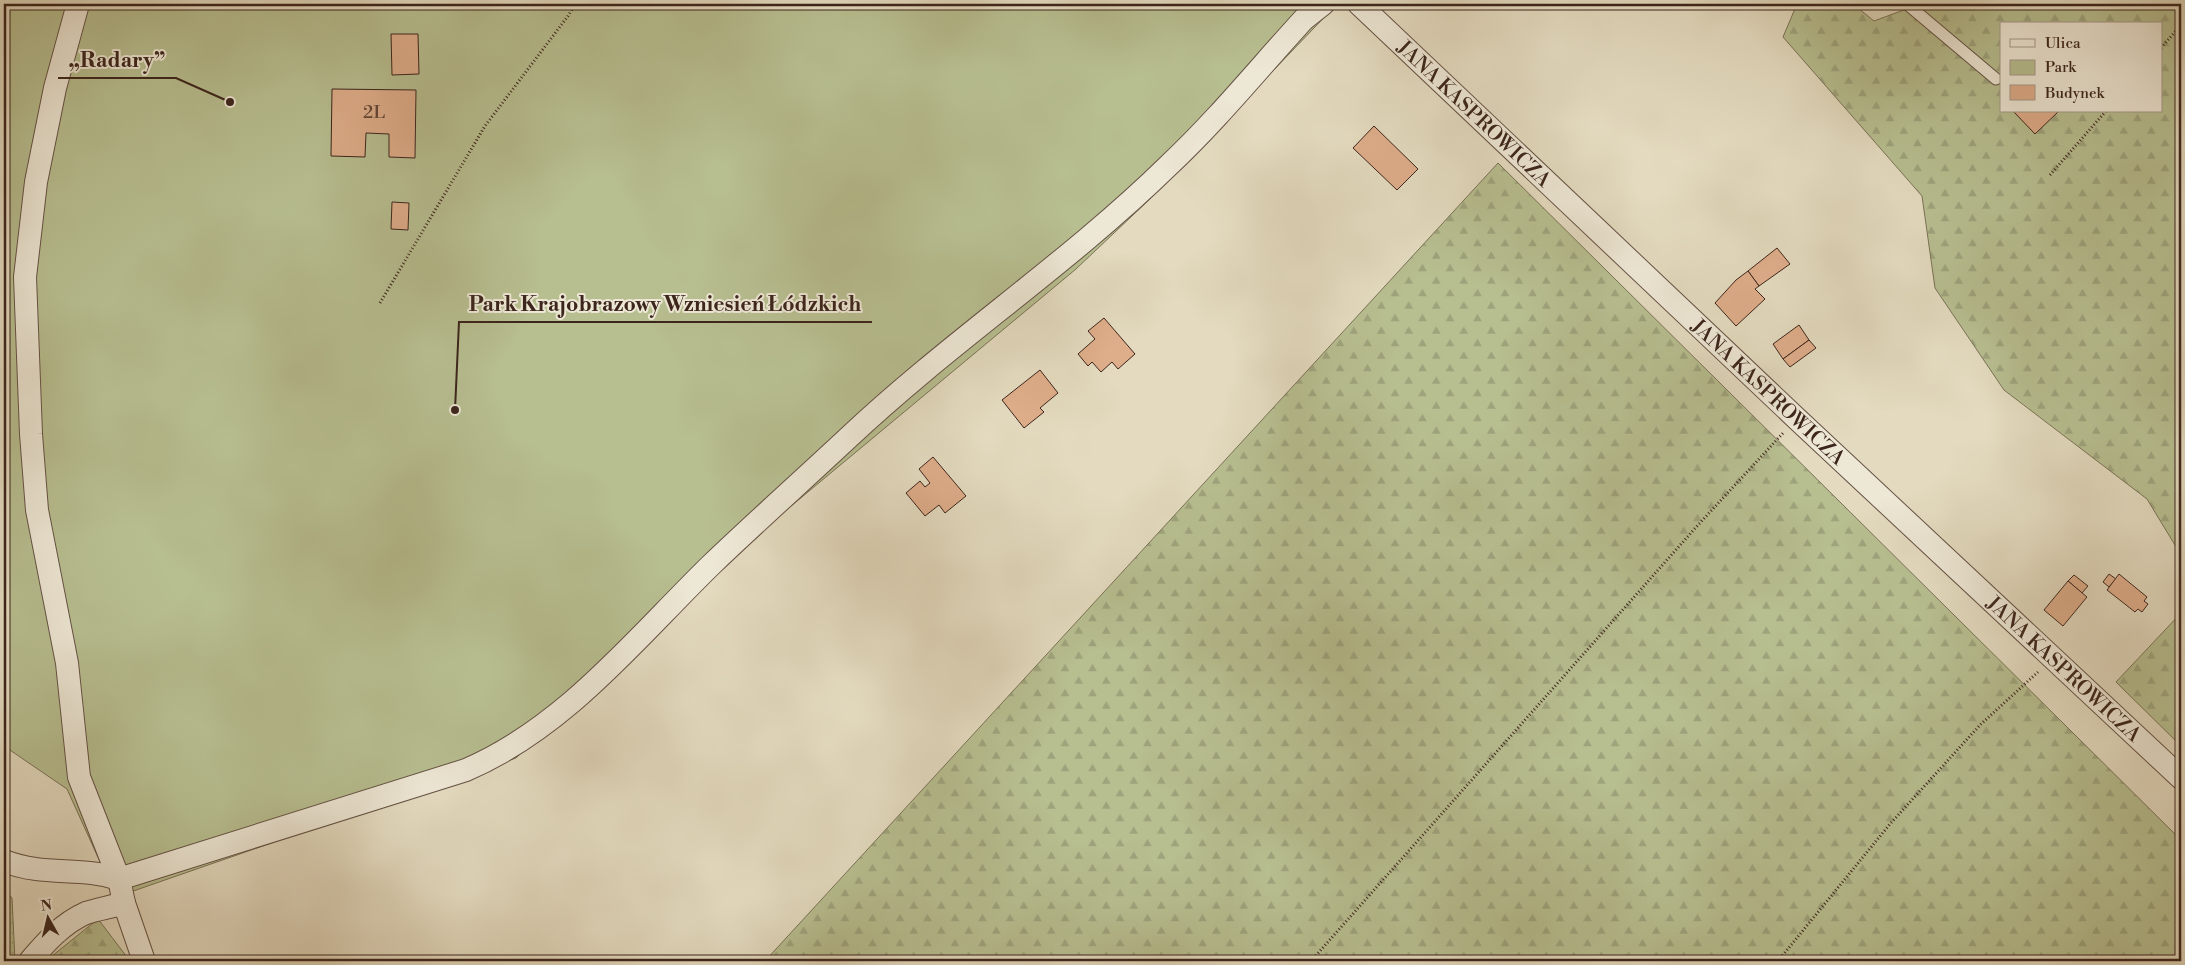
<svg xmlns="http://www.w3.org/2000/svg" width="2185" height="965" font-family="'Libre Bodoni',serif">
<style>
.forest{fill:url(#forest-firs);stroke:#7a7256;fill-rule:evenodd}
.park{fill:#b7be90;stroke:#7a7256}
.garden{fill:url(#garden-dots);stroke:#7a7256}
.building{fill:#dead8a;stroke:#3c251c}
.lines{fill:none;stroke-linecap:round;stroke-linejoin:round}
.service-casing{stroke:#665245;stroke-width:13}
.minor-casing{stroke:#665245;stroke-width:24}
.path{stroke:#3c251c;stroke-width:3;stroke-dasharray:1 2.5;stroke-linecap:butt}
.service{stroke:#ede7d5;stroke-width:11}
.minor{stroke:#ede7d5;stroke-width:22}
.labels{text-anchor:middle;stroke-width:4;stroke-linejoin:round;paint-order:stroke}
.number-label{font-size:18px;fill:#644738}
.street-label{font-size:20px;fill:#3c251c;stroke:#ede7d5}
.leader{fill:none;stroke:#3c251c;stroke-width:2}
.callout-dot{fill:#3c251c;stroke:#ede7d5;stroke-width:2}
.callout-label{font-size:21px;text-anchor:middle;font-weight:bold;fill:#3c251c;stroke:#ede7d5;stroke-width:4;stroke-linejoin:round;paint-order:stroke}
</style>
<defs>
<pattern id="forest-firs" width="22" height="20" patternUnits="userSpaceOnUse" patternTransform="scale(1.25)"><rect width="22" height="20" fill="#b7be90"/><path d="M5 1l3.5 6h-7zM16 11l3.5 6h-7z" fill="#9ea37c"/></pattern>
<pattern id="garden-dots" width="8" height="8" patternUnits="userSpaceOnUse" patternTransform="scale(1.25)"><rect width="8" height="8" fill="#b7be90"/><path d="M2 2h.1M6 6h.1" fill="none" stroke="#9ea37c" stroke-width="1.8" stroke-linecap="round"/></pattern>
</defs>
<rect width="100%" height="100%" fill="#e3dabf"/>
<filter id="stains"><feTurbulence type="fractalNoise" baseFrequency=".004" numOctaves="4"/><feColorMatrix values="0 0 0 0 .2 0 0 0 0 .09 0 0 0 0 .02 0 0 0 .5 -.17"/></filter>
<radialGradient id="worn" r=".72"><stop offset=".6" stop-color="#630" stop-opacity="0"/><stop offset="1" stop-color="#630" stop-opacity=".3"/></radialGradient>
<g class="forest">
<path d="M1797 4H1853L1874 21 1920 4H2181V555L2147 499 2004 390 1935 288 1922 196 1783 37ZM2001 24H2161V111H2001Z"/>
<path d="M1498 163 2181 840V961H765Z"/>
<path d="M2181 613V746L2116 682Z"/>
<path d="M98 919 130 961H48L52 956Z"/>
</g>
<path class="park" d="M4 4H1337L1151 198 1076 269 737 551 516 758 116 897 67 789 4 746Z"/>
<path class="garden" d="M4 889 12 898 15 961H4Z"/>
<g class="building">
<path d="M391 34H418L419 74 392 75Z"/>
<path d="M332 89 416 90 415 158 389 157V134L366 133 365 157 331 156Z"/>
<path d="M2013 111H2059L2035 134Z"/>
<path d="M1374 126 1418 169 1397 190 1353 148Z"/>
<path d="M392 202 409 203 408 230 391 229Z"/>
<path d="M1777 248 1790 264 1759 286 1748 271Z"/>
<path d="M1748 271 1759 286 1755 289 1765 299 1736 326 1715 303 1736 280Z"/>
<path d="M1104 318 1135 354 1118 369 1112 362 1101 372 1092 362 1088 366 1078 354 1095 339 1088 331Z"/>
<path d="M1799 325 1809 340 1783 359 1773 344Z"/>
<path d="M1809 340 1816 348 1790 367 1783 359Z"/>
<path d="M1040 370 1058 393 1040 408 1044 412 1024 428 1002 400Z"/>
<path d="M933 457 966 496 945 513 939 505 925 516 906 493 920 481 925 487 930 483 919 469Z"/>
<path d="M2109 574 2116 579 2109 587 2103 582Z"/>
<path d="M2119 574 2147 597 2144 601 2148 604 2142 612 2138 609 2135 612 2107 590Z"/>
<path d="M2074 575 2088 586 2082 593 2068 581Z"/>
<path d="M2068 581 2087 597 2063 626 2044 610Z"/>
</g>
<g class="lines">
<defs>
<path id="service" d="M1907 4 1996 79"/>
<g id="minor">
<path d="M78 4 55 88 36 182 25 277 31 434 37 510 67 663 79 777 119 879 124 903 144 961"/>
<path id="s1" d="M1359 4 1796 418 2181 778"/>
<path d="M4 861C44 877 80 866 119 879"/>
<path d="M119 879 466 770C566 727 636 638 712 564 757 521 804 479 849 437 951 341 1069 263 1169 165 1217 120 1259 68 1304 19L1323 4"/>
<path d="M30 961C45 943 63 923 86 913 98 909 112 907 124 903"/>
</g>
</defs>
<use href="#service" class="service-casing"/>
<use href="#minor" class="minor-casing"/>
<g class="path">
<path d="M2161 48 2181 25"/>
<path d="M2050 175 2106 111"/>
<path d="M380 303 485 126 568 16 575 4"/>
<path d="M1311 961 1698 525 1784 432"/>
<path d="M1778 961 1890 824 1980 725 2038 672"/>
</g>
<use href="#service" class="service"/>
<use href="#minor" class="minor"/>
</g>
<g class="labels">
<g class="number-label">
<text x="374" y="118">2L</text>
</g>
<g class="street-label">
<text dy="7" stroke="none"><textPath href="#s1" startOffset="159">JANA KASPROWICZA</textPath></text>
<text dy="7" stroke="none"><textPath href="#s1" startOffset="564">JANA KASPROWICZA</textPath></text>
<text dy="7" stroke="none"><textPath href="#s1" startOffset="969">JANA KASPROWICZA</textPath></text>
</g>
</g>
<path class="leader" d="M230 102L176 78H58M455 410L459 322H872"/>
<g class="callout-dot">
<circle cx="230" cy="102" r="5"/>
<circle cx="455" cy="410" r="5"/>
</g>
<g class="callout-label">
<text x="117" y="67">„Radary”</text>
<text x="665" y="311">Park Krajobrazowy Wzniesień Łódzkich</text>
</g>
<rect width="2185" height="965" fill="none" stroke="#e3dabf" stroke-width="20"/>
<rect x="5" y="5" width="2175" height="955" fill="none" stroke="#3c251c" stroke-width="2.5"/>
<rect x="10" y="10" width="2165" height="945" fill="none" stroke="#3c251c"/>
<rect x="2000" y="22" width="162" height="90" fill="#ede7d5" stroke="#a6998b"/>
<rect x="2010" y="39" width="25" height="8" fill="#ede7d5" stroke="#a6998b"/>
<text x="2045" y="48" font-size="15" fill="#3c251c">Ulica</text>
<rect x="2010" y="60" width="25" height="15" fill="#b7be90" stroke="#a6998b"/>
<text x="2045" y="72" font-size="15" fill="#3c251c">Park</text>
<rect x="2010" y="85" width="25" height="15" fill="#dead8a" stroke="#a6998b"/>
<text x="2045" y="98" font-size="15" fill="#3c251c">Budynek</text>
<g transform="translate(48 918) rotate(352)" stroke="#ede7d5" stroke-width="4" paint-order="stroke">
<path d="M0-4L9 19L0 12L-9 19Z" fill="#3c251c"/>
<text y="-8" font-size="14" font-weight="bold" text-anchor="middle" fill="#3c251c">N</text>
</g>
<rect width="100%" height="100%" filter="url(#stains)"/>
<rect width="100%" height="100%" fill="url(#worn)"/>
</svg>
